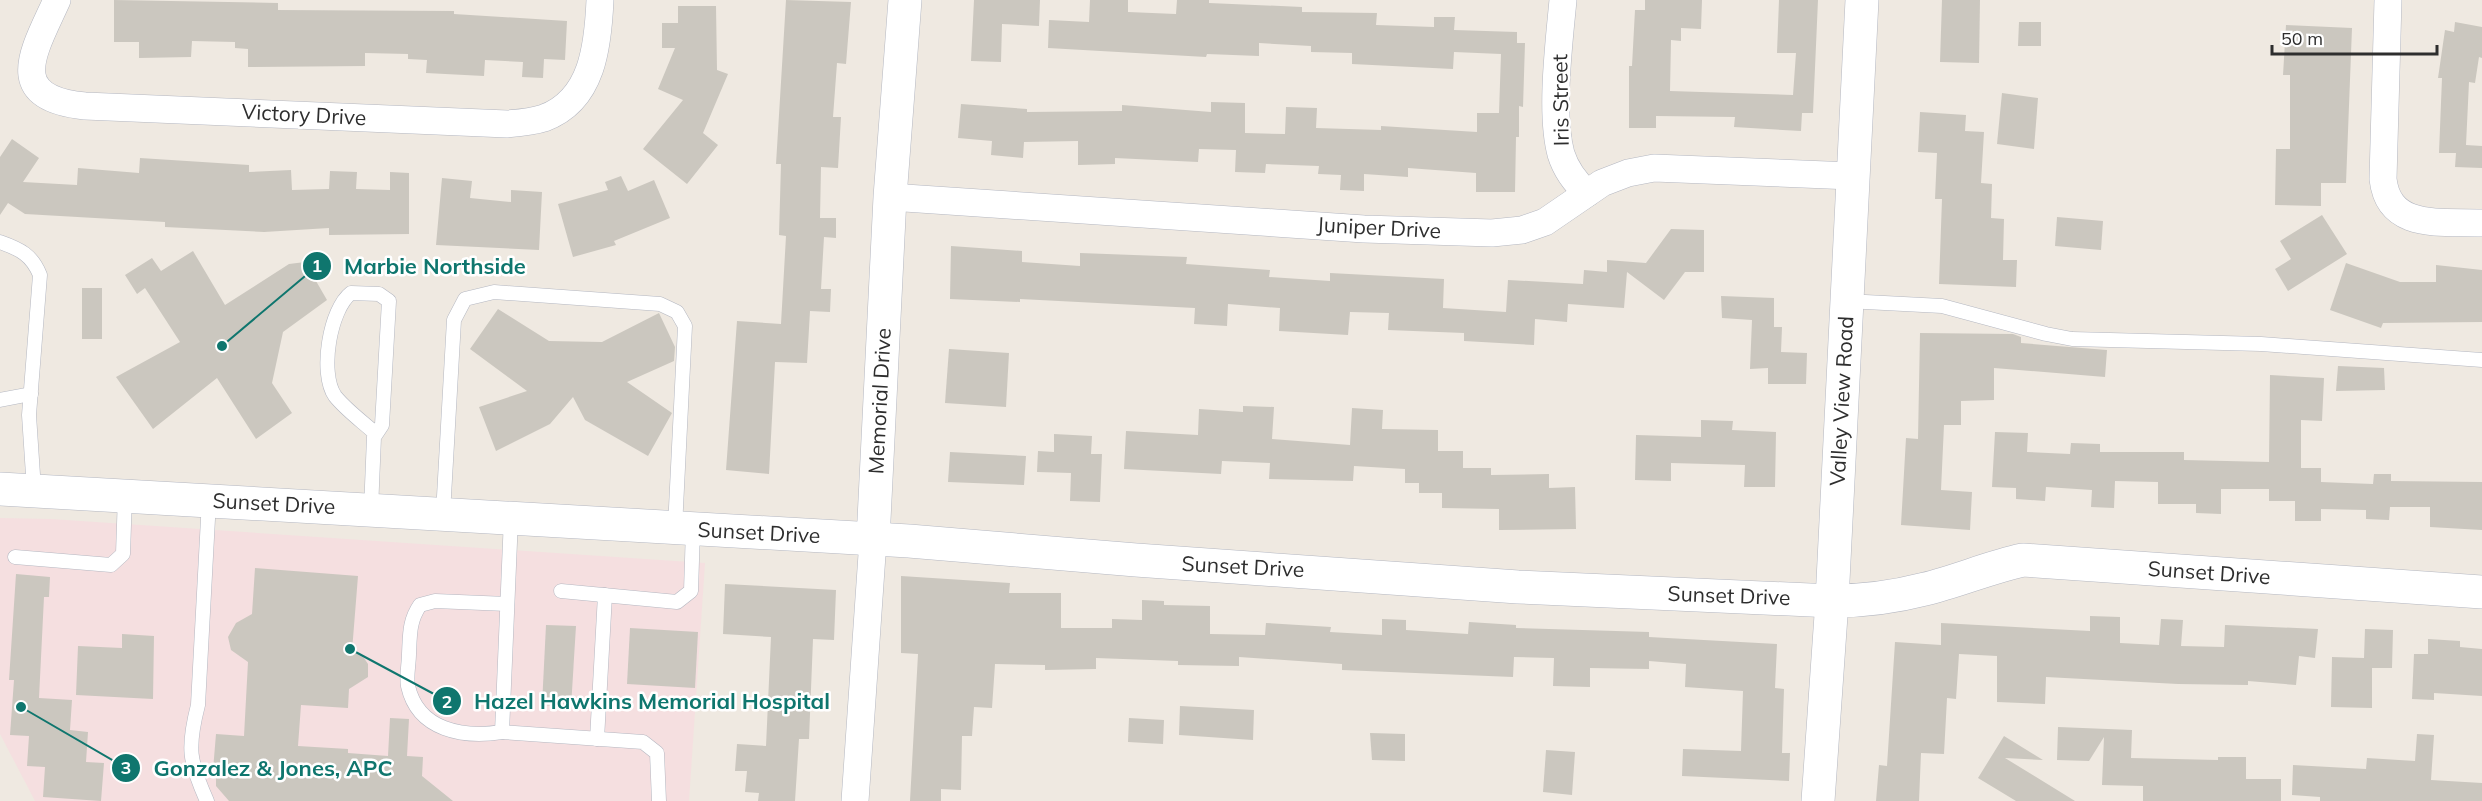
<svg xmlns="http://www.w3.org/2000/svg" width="2482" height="801" font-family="Mulish,sans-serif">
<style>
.medical{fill:#f5dfe0}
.building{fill:#cbc7bf}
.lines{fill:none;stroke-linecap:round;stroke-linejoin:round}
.lane-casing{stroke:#b4b7c1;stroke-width:15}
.street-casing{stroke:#b4b7c1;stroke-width:28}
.secondary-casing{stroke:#b4b7c1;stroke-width:34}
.lane{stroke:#fff;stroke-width:14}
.street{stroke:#fff;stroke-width:27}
.secondary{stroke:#fff;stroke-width:33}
.labels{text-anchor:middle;stroke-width:5;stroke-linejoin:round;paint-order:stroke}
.street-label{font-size:21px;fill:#2e2e2e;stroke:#fff}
.leader{fill:none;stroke:#0f766e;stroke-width:2}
.callout-dot{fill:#0f766e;stroke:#fff;stroke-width:2}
.mark-label{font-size:18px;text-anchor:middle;font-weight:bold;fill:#fff}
.callout-label{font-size:22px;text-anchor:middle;font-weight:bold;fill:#0f766e;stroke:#fff;stroke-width:5;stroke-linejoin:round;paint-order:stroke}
</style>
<rect width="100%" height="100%" fill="#efe9e1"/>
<path class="medical" d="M0 518 51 519 705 563 689 801H35L0 734Z"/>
<g class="building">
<path d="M114 0 278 3V10L454 11V14L567 21 565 60 544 59 543 78 522 77 523 62 485 60 484 76 426 73 427 60 408 59V54L365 53V66L248 67V49L235 48V42L192 41 191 57 139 58V42H114Z"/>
<path d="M786 0 851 2 846 64 837 63 833 117H841L838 168 821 167 820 218H836V238L824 237 821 289H831L830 312 810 311 807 363 775 362 769 474 726 470 737 321 781 324 786 236 779 235 781 164H776Z"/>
<path d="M974 0H1040L1039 26 1002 24 1001 62 971 61Z"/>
<path d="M1090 0H1128V12L1176 14 1177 0H1209V3L1302 7V12L1377 13 1376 25 1434 27V17H1455L1454 30 1517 32V43H1525L1523 107 1519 106V137H1516L1515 192H1476V173L1408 168V177L1364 174V191L1340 190 1341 175 1318 174 1319 166 1266 164 1265 173 1235 172 1236 150 1199 149 1198 162 1115 158V164L1078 165V141L1024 142 1023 158 991 155 992 141 958 138 961 104 1027 109V112L1122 111V105L1211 112V102L1245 103V133L1285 134 1286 107 1317 108 1316 128 1381 130V126L1477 132V113H1499L1501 54 1454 52 1453 69 1352 64V53L1311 52V46L1259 43V56L1207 54 1206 57 1048 48 1049 20 1089 22Z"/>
<path d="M1645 0H1702L1701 29 1681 28V41L1671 40 1670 91 1793 95 1796 53H1777L1779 0H1818L1813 113H1802L1801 131 1734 127 1735 117 1656 116V128H1629V66H1632L1635 10H1645Z"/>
<path d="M1942 0H1980L1979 63 1940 62Z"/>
<path d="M678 6H716L717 70 728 74 703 133 718 145 687 184 643 149 683 100 658 89 675 48H662V23H678Z"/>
<path d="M2019 22H2041V46H2018Z"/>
<path d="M2455 22 2482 27V58L2479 57 2475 83 2469 82 2466 145 2482 146V168L2455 167 2456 153H2439L2442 78H2438L2445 30 2454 32Z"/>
<path d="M2286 25 2352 28 2346 183H2321V206L2275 205 2276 149H2290V75H2283Z"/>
<path d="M2002 93 2038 98 2034 149 1997 144Z"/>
<path d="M1920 112 1966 115 1965 131 1984 132 1981 183 1992 184 1991 218 2004 219 2003 260H2017L2016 287 1939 284 1942 199H1935L1937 153 1918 152Z"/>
<path d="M12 139 39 158 23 182 77 185 78 168 139 173 140 158 249 165V172L291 170 292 190 329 189 330 171 357 172 356 189 390 190V172L409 173V234L329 235V228L264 232 165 227V222L25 214 8 203 0 215V157Z"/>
<path d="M621 176 628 191 654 180 670 218 614 241 616 245 573 257 558 204 608 190 605 182Z"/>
<path d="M442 178 472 181 470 198 511 202V190L542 192 539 250 436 245Z"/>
<path d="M2322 215 2347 254 2288 291 2275 269 2291 259 2280 241Z"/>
<path d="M2057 217 2103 221 2101 250 2055 246Z"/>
<path d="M1671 229 1704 230V272H1685L1664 300 1627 272 1624 308 1568 304 1567 322 1535 319 1534 345 1464 341V333L1388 330 1389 313 1350 312 1348 335 1279 331 1280 308 1228 304 1227 326 1194 324 1195 308 1020 299V302L950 299 951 246 1022 251V262L1080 266V253L1187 257 1186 264 1270 270 1269 277 1330 281V273L1444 279 1443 308 1506 312 1508 280 1583 284 1584 270 1607 272V260L1646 263Z"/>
<path d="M193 251 225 305 289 264 305 262 327 300 283 332 272 383 292 413 256 439 217 378 153 429 116 377 180 342 145 288 137 294 125 275 152 258 161 271Z"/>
<path d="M2346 263 2400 282H2436V265L2482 270V322L2383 323 2381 328 2330 310Z"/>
<rect x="82" y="288" width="20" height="51"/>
<path d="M1721 296 1774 298V327H1782L1781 352 1807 353 1806 384H1768V368L1750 369 1752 320 1722 318Z"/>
<path d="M498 309 549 341 602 342 659 313 675 347 674 361 627 382 672 413 648 456 585 420 573 397 550 424 496 451 479 407 527 391 470 349Z"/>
<path d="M1920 333 2013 334 2021 337V343L2107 350 2105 377 1994 368V400L1961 401V425H1944L1941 490 1972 492 1970 530 1901 525 1906 438 1918 439Z"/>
<path d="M949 349 1009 353 1006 407 945 403Z"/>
<path d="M2338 366 2384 368 2385 390 2336 391Z"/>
<path d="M2270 375 2324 378 2322 421 2301 420V468H2321V482L2373 484 2374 474H2391V481L2482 482V530L2430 527V507H2390L2389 520 2366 519V510L2321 509V521H2295V501H2269V489H2221V514L2196 513V504H2158V482L2115 481 2114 508 2091 507 2092 490 2046 487 2045 501 2016 499V488L1992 487 1995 432 2028 433 2027 452 2070 454 2071 443 2100 444V452H2184V460L2269 462Z"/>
<path d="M1243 406 1274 407 1272 439 1350 445 1352 408 1383 410 1382 429 1438 430V451H1463V468H1491V475L1549 474V488L1575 487 1576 529 1499 530V509L1442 508V493H1419V483H1405V469L1354 466 1353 481 1269 479 1270 463 1222 461 1221 474 1124 469 1126 431 1198 435 1199 409 1243 412Z"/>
<path d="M1701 420 1733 421 1732 430 1776 432 1775 487H1744L1745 465 1671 463V481L1635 480 1636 435 1701 437Z"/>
<path d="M1054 434 1092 436 1091 454H1102L1100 502 1070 501 1071 473 1037 472 1038 451 1054 452Z"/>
<path d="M950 452 1026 456 1024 485 948 482Z"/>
<path d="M255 568 358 576 352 651 364 658 368 664V677L349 689 348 708 301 705 298 746 348 749V753L388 756 390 718 409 719 407 756 423 757 422 776 453 801H229L216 786V770H213L216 734 244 736 248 662 231 650 228 637 236 623 252 614Z"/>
<path d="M16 574 50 577 49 597H44L39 698 72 700 70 730 88 732 86 762 104 763 101 801 43 797 45 767 27 766 29 736 10 735 14 680H9Z"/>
<path d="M901 576 1010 583 1009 593H1061V628H1112V619L1142 620V600L1164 601V605L1210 606V634L1265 635 1266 623 1331 627 1330 632 1382 635V619L1406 620V630L1468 634 1469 622 1516 625V628L1649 632V637L1777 644 1775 688 1784 689 1782 753H1790L1789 781 1682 776 1683 749 1741 751 1743 691 1685 687 1686 664 1649 661V669L1590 668V687L1553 686 1554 658 1514 657 1513 677 1342 670V664L1239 657V666L1178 665V661L1096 658V669L1045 670V665L995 664 992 708 974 707 972 736H962L961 790 941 789V801H910L918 654 901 653Z"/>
<path d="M725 584 836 590 834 640 813 639 809 739H799L795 801H758L759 793 745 792 747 771H735L737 744 766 746 771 637 723 634Z"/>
<path d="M2090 616 2120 617V643L2159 645 2161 619 2183 620 2181 646 2224 647 2225 625 2318 629 2315 658 2299 656 2296 685 2248 681V685L2178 684 2046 677 2045 704 1997 702V656L1959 654 1956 699 1947 698 1944 754 1921 753 1919 801H1876L1879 765 1887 766 1895 642 1941 645V623L2090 631Z"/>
<path d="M546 625 576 626 571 707 542 705Z"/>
<path d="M630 628 698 632 695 688 627 684Z"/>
<path d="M2365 629 2393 630 2392 668H2372V708L2331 707 2332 657 2364 658Z"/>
<path d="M122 634 154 636 153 699 76 695 78 646 122 648Z"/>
<path d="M2428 639 2460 641V647L2482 649V696L2434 693V700L2412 699 2414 654H2428Z"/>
<path d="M1180 706 1254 710 1253 740 1179 735Z"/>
<path d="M1129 718 1164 720 1163 744 1128 742Z"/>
<path d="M2058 727 2132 730 2131 758 2218 760V757H2246V779H2281V801H2143V786L2102 785 2104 737 2089 761 2057 760Z"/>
<path d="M1370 733 1405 734V761L1372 760Z"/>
<path d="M2417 734 2434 735 2431 780 2482 783V801H2320V797L2292 795 2293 765 2366 769 2367 758 2415 761Z"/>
<path d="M2004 736 2043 760 2005 758 2075 801H2016L1978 778Z"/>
<path d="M1546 750 1575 752 1572 795 1543 792Z"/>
</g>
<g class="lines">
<defs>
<g id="lane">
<path d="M0 242C20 249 32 255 40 275L29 415 34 490"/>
<path d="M1846 301 1942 306 2046 334 2072 339 2261 344 2482 360"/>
<path d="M0 400 31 394"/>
<path d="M371 510 374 437 382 425 389 301 379 294 351 293C330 309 319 373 335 396 346 410 363 422 376 434"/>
<path d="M443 514 454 320 465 299 494 292 660 304 677 312 685 326 675 528"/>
<path d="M511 518 502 732 643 742 657 753 659 801"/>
<path d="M15 557 111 565 123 554 125 495"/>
<path d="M561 591 677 602 691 591 693 529"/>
<path d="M502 732C464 738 418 731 408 686 406 676 409 664 409 654 410 635 409 621 420 605L435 601 507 604"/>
<path d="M597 739 605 595"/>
<path d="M207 801C189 761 187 748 198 705L209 500"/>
</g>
<g id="street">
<path d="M57 0C34 51 3 98 85 106L507 124C519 123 532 122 544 118 593 100 598 45 600 0"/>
<path d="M1563 0C1559 43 1550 114 1561 154 1566 170 1575 182 1587 193"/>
<path d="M2388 0 2383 179C2389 231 2441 221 2482 223"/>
<path d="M890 197 1364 229 1492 233 1522 230 1545 222 1602 183 1628 173 1654 168 1852 176"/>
<path d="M855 801 873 540"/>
</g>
<g id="secondary">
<path d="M0 489 909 541 1136 560 1518 587 1832 601C1864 601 1894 597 1925 589 1958 581 1990 567 2023 560L2482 592"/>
<path d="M873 540 890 197 905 0"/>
<path d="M1818 801 1832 601 1862 0"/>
</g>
</defs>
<use href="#lane" class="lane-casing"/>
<use href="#street" class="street-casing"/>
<use href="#secondary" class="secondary-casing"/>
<use href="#lane" class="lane"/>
<use href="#street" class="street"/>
<use href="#secondary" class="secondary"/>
</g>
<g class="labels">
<g class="street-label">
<text transform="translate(1561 100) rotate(-91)" y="7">Iris Street</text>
<text transform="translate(304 115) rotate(3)" y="7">Victory Drive</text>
<text transform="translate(1379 228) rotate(3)" y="7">Juniper Drive</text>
<text transform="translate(880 401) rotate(-87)" y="7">Memorial Drive</text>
<text transform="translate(1842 401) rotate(-87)" y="7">Valley View Road</text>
<text transform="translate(274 504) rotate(3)" y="7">Sunset Drive</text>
<text transform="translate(759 533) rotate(3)" y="7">Sunset Drive</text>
<text transform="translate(1243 567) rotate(3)" y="7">Sunset Drive</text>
<text transform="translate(2209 573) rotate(4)" y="7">Sunset Drive</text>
<text transform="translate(1729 596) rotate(2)" y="7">Sunset Drive</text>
</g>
</g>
<path class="leader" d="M222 346L317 266M350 649L447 701M21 707L126 768"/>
<g class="callout-dot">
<circle cx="222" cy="346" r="6"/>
<circle cx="350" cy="649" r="6"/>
<circle cx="21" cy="707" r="6"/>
<circle cx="317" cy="266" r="15"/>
<circle cx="447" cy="701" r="15"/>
<circle cx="126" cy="768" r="15"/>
</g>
<g class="mark-label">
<text x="317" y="272">1</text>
<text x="447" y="708">2</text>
<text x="126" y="774">3</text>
</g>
<g class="callout-label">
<text x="435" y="274">Marbie Northside</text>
<text x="652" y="709">Hazel Hawkins Memorial Hospital</text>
<text x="273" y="776">Gonzalez &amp; Jones, APC</text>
</g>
<path d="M2272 45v9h165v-9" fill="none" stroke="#2e2e2e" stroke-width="3"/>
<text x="2281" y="45" font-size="18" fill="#2e2e2e" stroke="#ffffff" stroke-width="4.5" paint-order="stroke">50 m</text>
</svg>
